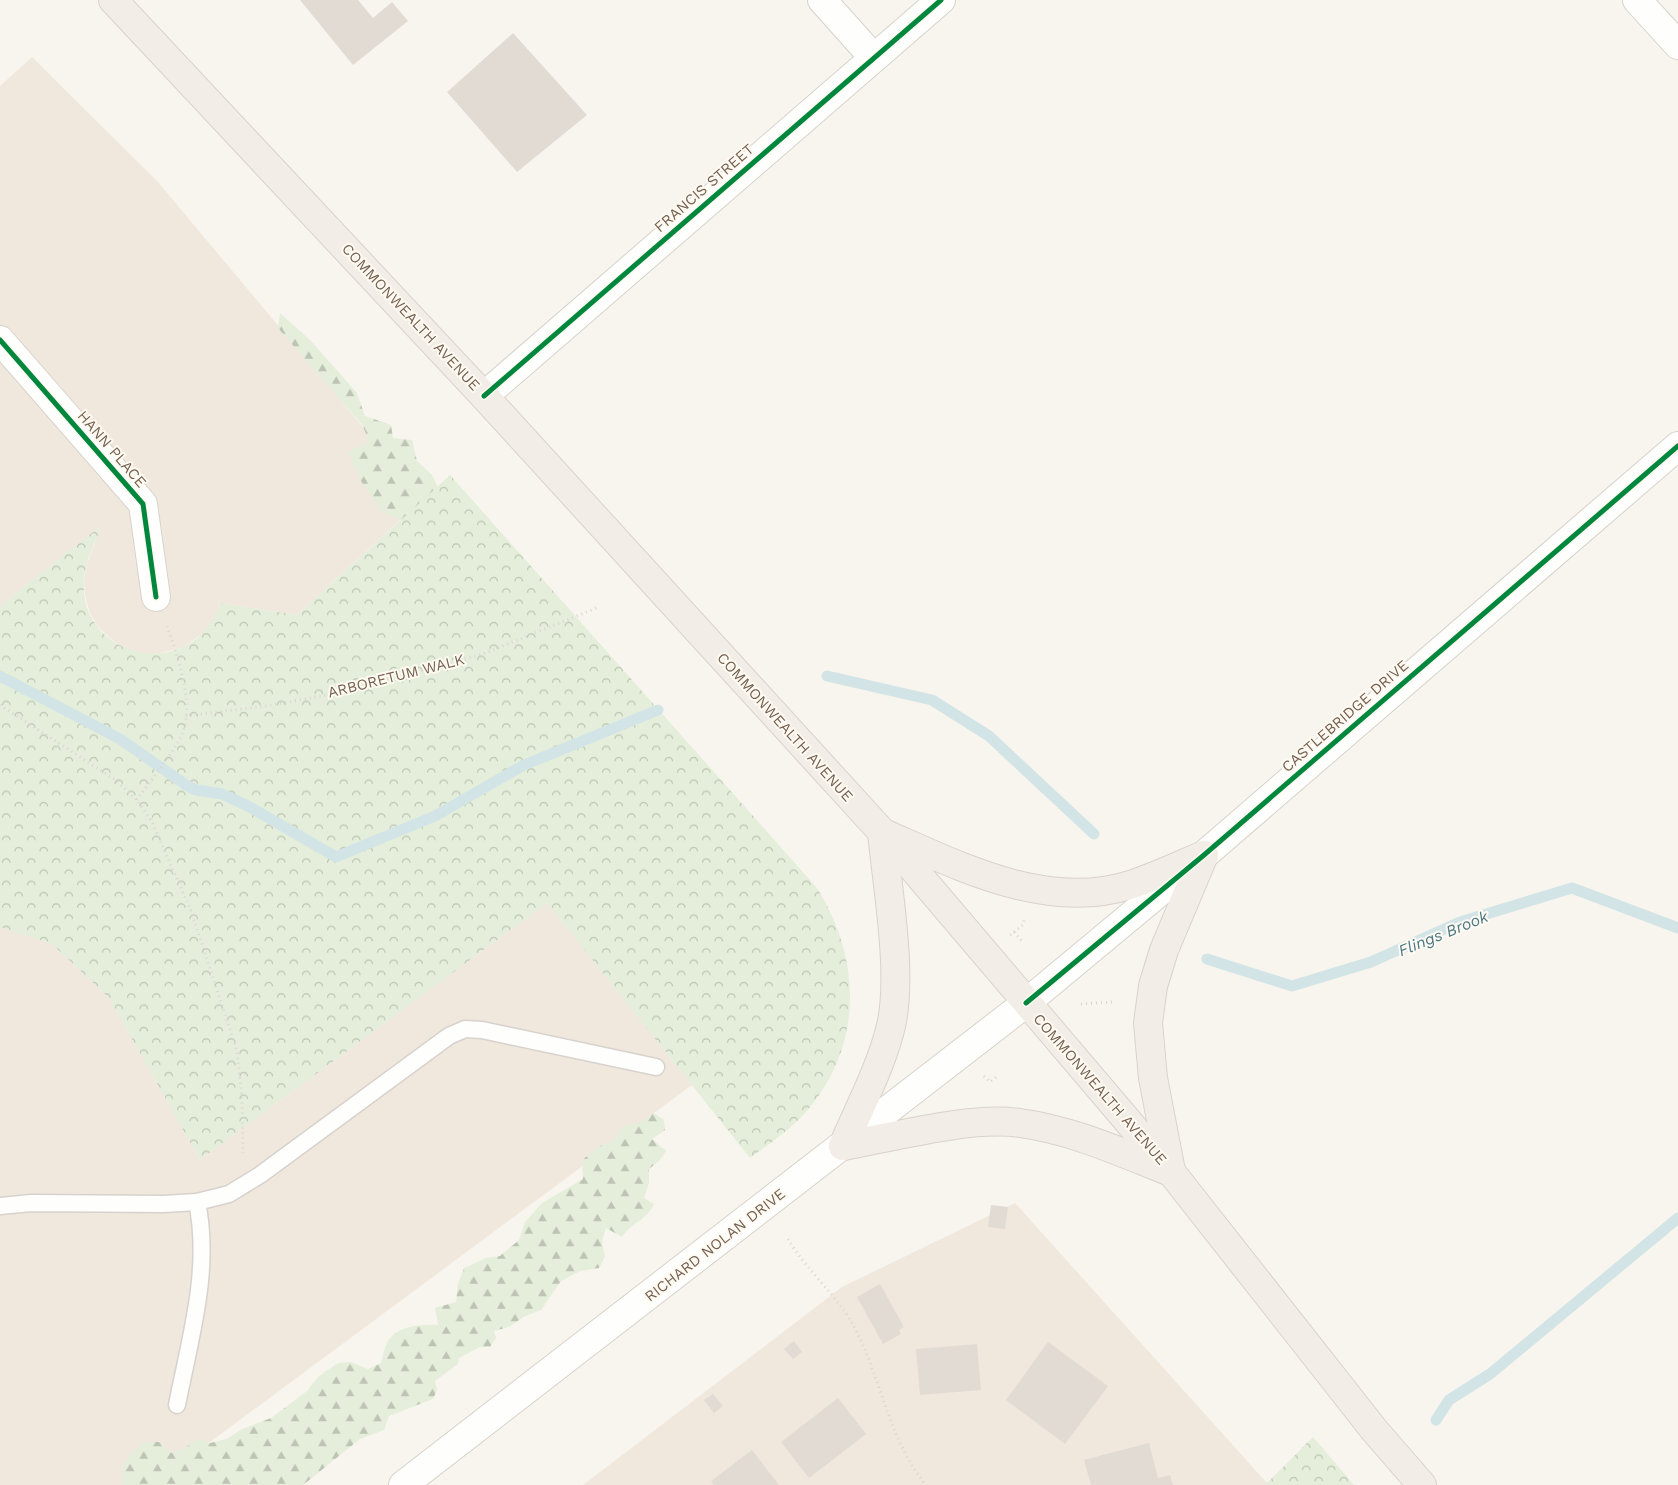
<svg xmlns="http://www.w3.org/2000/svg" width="1678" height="1485" font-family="'Work Sans',sans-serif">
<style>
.residential{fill:#f0e8dd}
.forest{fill:url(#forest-firs)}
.park{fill:url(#park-crowns)}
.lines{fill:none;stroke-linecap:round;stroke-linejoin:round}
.stream{stroke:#d2e4e6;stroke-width:11}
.building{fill:#e1dbd4}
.lane-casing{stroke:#d7d2cd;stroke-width:19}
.street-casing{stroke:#d7d2cd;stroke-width:30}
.secondary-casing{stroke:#d8d2cc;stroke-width:30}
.primary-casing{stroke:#d9d2cc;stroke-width:30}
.path{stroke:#dad5d0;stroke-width:3;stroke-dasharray:1 4;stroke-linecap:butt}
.lane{stroke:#fefefc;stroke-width:16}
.street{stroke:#fefefc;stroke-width:28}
.secondary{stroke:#fefefc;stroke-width:28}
.primary{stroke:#f2eee7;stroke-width:28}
.cycleway-casing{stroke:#fefaf2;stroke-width:8}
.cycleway{stroke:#00873e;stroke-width:5}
.labels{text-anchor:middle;stroke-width:4;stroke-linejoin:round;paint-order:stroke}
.street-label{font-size:15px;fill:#746050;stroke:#fefaf2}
.water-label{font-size:16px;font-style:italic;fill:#4c7785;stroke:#fefaf2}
</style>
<defs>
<pattern id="forest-firs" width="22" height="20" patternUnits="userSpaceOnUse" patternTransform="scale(1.25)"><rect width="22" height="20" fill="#e4eeda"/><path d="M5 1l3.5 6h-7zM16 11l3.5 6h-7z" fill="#bdc4b3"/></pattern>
<pattern id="park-crowns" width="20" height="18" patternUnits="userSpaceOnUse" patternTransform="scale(1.25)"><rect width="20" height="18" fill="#e4eeda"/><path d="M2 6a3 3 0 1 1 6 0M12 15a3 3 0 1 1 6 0" fill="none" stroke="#bdc4b3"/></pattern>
</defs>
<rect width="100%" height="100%" fill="#f8f5ee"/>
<g class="residential">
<path d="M32 57 158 182 423 499 297 615 220 603 215 618 206 631 182 648 155 654 139 653 126 649 111 639 98 627 90 613 85 596 84 582 86 567 101 526 0 606V86Z"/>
<path d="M547 903 692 1085 152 1485H0V927L52 944 109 998 200 1160Z"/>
<path d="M1015 1203 1267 1483 1266 1485H583L842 1287Z"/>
</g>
<g class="forest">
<path d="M280 313 310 340 357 393 365 416 391 425 393 438 412 440 417 461 432 475 438 487 404 521 382 512 361 481 348 452 369 442 363 426 278 328Z"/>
<path d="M654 1113 664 1120 665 1130 652 1139 666 1151 659 1161 649 1169V1183L644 1198 654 1204C645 1222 634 1220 622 1237L606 1228 602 1241 605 1257 599 1268 580 1271 561 1281 541 1310 525 1316 509 1327 494 1331 496 1338 490 1347H480L459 1358 458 1364 435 1381 437 1390 433 1399 389 1416 384 1430 360 1439 303 1485H123C118 1465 130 1453 145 1442H159L171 1453 181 1450 199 1439 210 1443 227 1439 240 1430 271 1418 307 1391 319 1376 338 1363 351 1362 368 1369 381 1363C383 1357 384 1349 387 1343 395 1326 421 1324 438 1325L435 1308 456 1302 458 1284 464 1268 486 1258 500 1256 519 1240 525 1222 542 1203 583 1179 582 1160 600 1146 616 1138 622 1126 640 1123Z"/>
</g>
<g class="park">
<path d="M450 475 817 888C860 957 864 1040 811 1106 794 1127 772 1142 750 1158L547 903 200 1160 109 998 52 944 0 927V606L102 525C95 543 85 561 84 580 77 657 192 687 220 603L297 615Z"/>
<path d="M1313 1437 1354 1485H1266L1267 1483Z"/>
</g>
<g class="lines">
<g class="stream">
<path d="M0 676 120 739 186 785 196 790 222 794 248 806 336 857 435 816 524 765 658 710"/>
<path d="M827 676 932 700 989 736 1094 834"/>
<path d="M1207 959 1292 986 1371 962 1460 922 1572 888 1678 928"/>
<path d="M1436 1420 1449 1400 1490 1374 1678 1218"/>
</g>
</g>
<g class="building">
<path d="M300 0H358L373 18 392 2 408 21 353 65Z"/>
<path d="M513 33 587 115 517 172 447 92Z"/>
<path d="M991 1205 1008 1207 1005 1229 988 1227Z"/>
<path d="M880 1284 904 1327 899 1330 901 1334 883 1344 857 1297Z"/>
<path d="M794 1341 802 1352 793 1359 784 1349Z"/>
<path d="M1048 1342 1108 1386 1065 1444 1006 1400Z"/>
<path d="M977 1344 981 1390 920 1395 916 1349Z"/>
<path d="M713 1394 723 1406 714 1413 704 1400Z"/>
<path d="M838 1398 866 1434 809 1478 781 1442Z"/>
<path d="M1149 1443 1158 1478 1170 1475 1173 1485H1091L1084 1460Z"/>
<path d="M752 1450 779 1485H714L711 1481Z"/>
</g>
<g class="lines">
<defs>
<g id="lane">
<path d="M0 1206 31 1203 163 1204 197 1202 229 1194 260 1175 449 1036 465 1029 482 1030 656 1067"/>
<path d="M177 1405C190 1338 211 1270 197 1202"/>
</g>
<g id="street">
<path d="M822 0 873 57"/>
<path d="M1637 0 1678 45"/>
<path d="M0 340 143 504 156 597"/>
<path d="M484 396 941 0"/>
<path d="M1026 1003 1204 855 1678 446"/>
</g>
<path id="secondary" d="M403 1485 1026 1003"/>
<g id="primary">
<path d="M113 0 484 396 882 832 1172 1173 1375 1431 1422 1485"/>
<path d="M888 835C961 867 1047 911 1130 885 1155 877 1180 865 1204 855"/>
<path d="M843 1146C894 1137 970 1116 1020 1123 1072 1130 1120 1152 1168 1171"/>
<path d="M843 1146C859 1108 880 1069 890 1030 904 978 887 887 882 832"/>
<path d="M1171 1171 1153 1078 1148 1023 1153 986 1164 950 1204 855"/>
</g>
</defs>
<use href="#lane" class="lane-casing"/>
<use href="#street" class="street-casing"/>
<use href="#secondary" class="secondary-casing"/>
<use href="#primary" class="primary-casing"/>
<g class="path">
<path d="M0 705 114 779 137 800 152 822 191 911 237 1051 242 1098 243 1153"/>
<path d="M186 716 266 706 332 694 483 654 599 607"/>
<path d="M137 800C151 779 173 754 183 732 194 704 177 653 167 626"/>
<path d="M1014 932 1023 942"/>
<path d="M1010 935 1023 925 1024 920"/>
<path d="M1081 1004 1112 1002"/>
<path d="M984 1076 990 1082 998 1076"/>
<path d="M788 1239C806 1270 836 1294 853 1325 881 1376 888 1439 926 1485"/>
</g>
<use href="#lane" class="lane"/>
<use href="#street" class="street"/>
<use href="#secondary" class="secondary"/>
<use href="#primary" class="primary"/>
<defs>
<g id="cycleway">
<path d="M0 340 143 504 156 597"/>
<path d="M484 396 941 0"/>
<path d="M1026 1003 1204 855 1678 446"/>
</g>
</defs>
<use href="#cycleway" class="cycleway-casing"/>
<use href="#cycleway" class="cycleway"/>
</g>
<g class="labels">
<g class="street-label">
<text transform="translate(704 188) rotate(-41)" y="5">FRANCIS STREET</text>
<text transform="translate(411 317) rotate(47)" y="5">COMMONWEALTH AVENUE</text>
<text transform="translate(112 449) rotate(49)" y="5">HANN PLACE</text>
<text transform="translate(396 676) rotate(-14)" y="5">ARBORETUM WALK</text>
<text transform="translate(1345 716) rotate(-41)" y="5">CASTLEBRIDGE DRIVE</text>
<text transform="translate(785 727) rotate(48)" y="5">COMMONWEALTH AVENUE</text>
<text transform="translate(1100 1089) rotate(49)" y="5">COMMONWEALTH AVENUE</text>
<text transform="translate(715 1245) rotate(-38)" y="5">RICHARD NOLAN DRIVE</text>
</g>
<g class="water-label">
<text transform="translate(1443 933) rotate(-22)" y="6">Flings Brook</text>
</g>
</g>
</svg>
